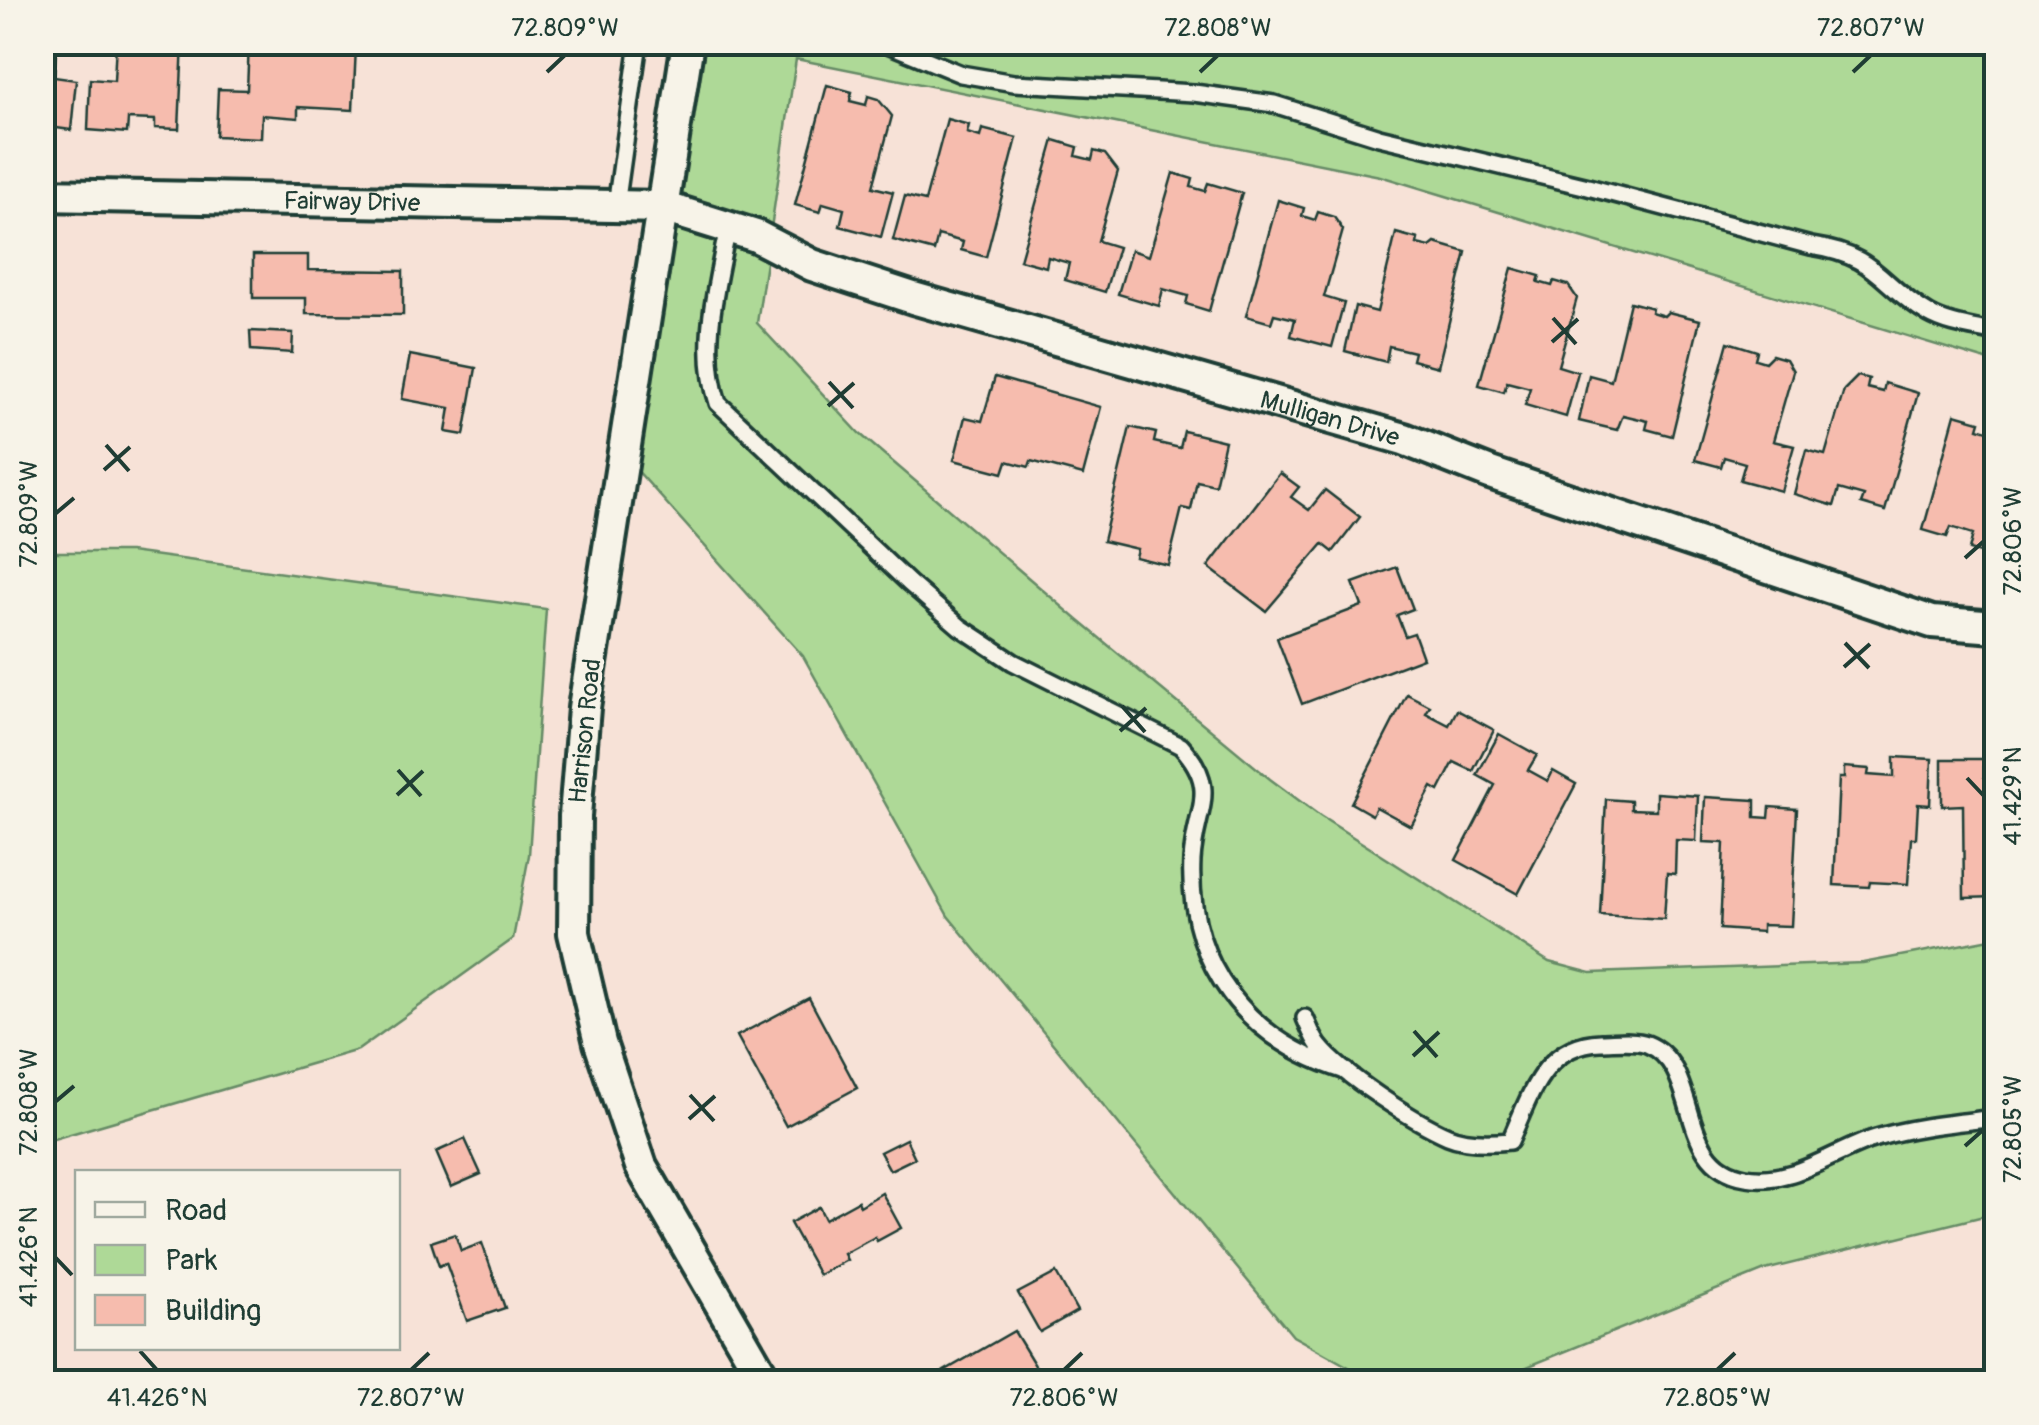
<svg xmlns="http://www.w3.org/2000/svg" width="2039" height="1425" font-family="Pangolin,sans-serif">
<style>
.green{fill:#aed997;stroke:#668b66;stroke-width:2.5}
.building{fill:#f6bcae;stroke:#1f3d34;stroke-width:2.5}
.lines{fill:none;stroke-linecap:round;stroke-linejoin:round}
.service-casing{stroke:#1f3d34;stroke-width:22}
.minor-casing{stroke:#1f3d34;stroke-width:38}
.service{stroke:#f7f3e8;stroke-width:15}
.minor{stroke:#f7f3e8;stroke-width:30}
.ticks{fill:none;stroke:#1f3d34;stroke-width:4}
.labels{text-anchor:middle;stroke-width:8;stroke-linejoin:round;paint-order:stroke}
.street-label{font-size:25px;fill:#1f3d34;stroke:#f7f3e8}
.neatline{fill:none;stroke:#1f3d34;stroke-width:4}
.ticks-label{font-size:25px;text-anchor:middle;fill:#1f3d34}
</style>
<rect width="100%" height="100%" fill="#f7e2d7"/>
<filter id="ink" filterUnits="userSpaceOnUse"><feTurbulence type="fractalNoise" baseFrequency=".01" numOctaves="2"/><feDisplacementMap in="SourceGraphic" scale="20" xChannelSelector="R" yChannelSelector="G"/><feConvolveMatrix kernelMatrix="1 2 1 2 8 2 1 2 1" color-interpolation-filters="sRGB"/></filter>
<g filter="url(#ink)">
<g class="green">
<path d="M703 43H1996V363L1380 176 796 59 757 323 859 433 1079 621 1270 779 1320 816 1549 962 1591 973 1863 963 1996 938V1213L1765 1270 1490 1382H1376L1293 1336 948 916 803 656 636 469Z"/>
<path d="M43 552H130L546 609 529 855 513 939 358 1050 43 1142Z"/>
</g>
<g class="building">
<path d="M42 42H57L54 77 76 80 71 130 42 126Z"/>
<path d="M116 42H183L179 129 155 128V120L128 119 127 133 88 130 90 79 114 81Z"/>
<path d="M249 42 356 47 353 110 298 107V118L262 115 261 138 216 136 218 89 247 90Z"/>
<path d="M827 85 852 92 850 101 866 105 868 96 878 99 892 116 873 187 893 192 881 237 840 226 844 209 823 203 820 212 795 205Z"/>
<path d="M947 119 969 125 967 133 980 137 982 129 1017 138 986 257 961 250 963 242 938 235 934 251 893 240 905 196 925 201Z"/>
<path d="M1054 140 1078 147 1076 156 1092 160 1094 151 1105 154 1118 171 1098 241 1118 247 1105 292 1065 280 1069 263 1048 257 1046 267 1020 260Z"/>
<path d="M1173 173 1193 179 1191 187 1205 191 1208 183 1242 193 1209 311 1186 304 1188 296 1163 289 1159 306 1118 294 1131 250 1149 256Z"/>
<path d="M1278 200 1304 208 1302 216 1315 220 1318 212 1334 217 1343 230 1324 297 1344 303 1332 347 1291 336 1295 319 1274 314 1271 323 1246 316Z"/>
<path d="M1396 233 1418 239 1417 244 1430 247 1435 243 1466 252 1438 367 1412 360 1414 352 1389 346 1386 362 1345 351 1355 306 1377 312Z"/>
<path d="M253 255H308V270L403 271V315L306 314V298H253Z"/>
<path d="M1512 268 1540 276 1538 282 1552 286 1554 281 1568 285 1577 298 1558 366 1578 372 1566 417 1525 405 1530 388 1507 382 1504 392 1479 385Z"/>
<path d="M1630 302 1652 308 1651 312 1664 316 1668 312 1700 320 1672 436 1646 429 1648 421 1623 415 1617 430 1579 421 1589 375 1611 381Z"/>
<path d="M250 331 293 333 292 353 251 350Z"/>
<path d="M1728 342 1757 351 1755 359 1765 362 1772 355 1786 359 1793 371 1773 441 1794 446 1781 491 1740 480 1745 463 1724 457 1721 467 1695 460Z"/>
<path d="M410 355 476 368 464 435 446 432 450 408 402 399Z"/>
<path d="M1858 376 1869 379 1867 388 1883 392 1885 383 1918 393 1885 511 1861 504 1864 496 1839 489 1834 506 1794 494 1806 450 1825 455 1844 390Z"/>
<path d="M995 377 1101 407 1083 475 1031 461 1029 467 1007 461 1003 473 954 460 965 417 982 421Z"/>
<path d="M1955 414 1980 421 1978 428 1991 432 1993 425 1996 426V558L1969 550 1973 534 1951 527 1947 537 1923 530Z"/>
<path d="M1130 427 1156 433 1154 442 1180 448 1184 431 1225 441 1215 485 1197 481 1191 510 1182 508 1168 565 1135 557 1137 549 1103 541Z"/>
<path d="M1280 473 1299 487 1291 497 1309 510 1325 490 1360 517 1333 552 1323 544 1266 611 1208 567Z"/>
<path d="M1397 567 1413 609 1397 615 1405 636 1414 633 1423 658 1302 704 1277 638 1362 606 1353 583Z"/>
<path d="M1407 694 1430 706 1426 713 1449 725 1457 710 1494 730 1473 771 1454 762 1439 791 1432 787 1411 826 1376 807 1372 815 1351 803Z"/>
<path d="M1499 734 1537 755 1528 770 1548 781 1553 771 1576 784 1518 894 1456 860 1495 785 1477 775Z"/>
<path d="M1894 757 1932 759 1930 805 1918 804 1916 838H1911L1908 884 1870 882 1869 887 1834 885 1839 778H1844V767L1869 769 1868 775 1894 777Z"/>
<path d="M1942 759H1984V777H1996V897L1964 898 1963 805 1942 806Z"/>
<path d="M1656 793 1698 796 1696 841 1676 840 1675 874 1667 873 1664 919 1600 915 1606 799 1631 801V809L1656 810Z"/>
<path d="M1705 797 1755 800V817L1769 818 1770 807 1797 809 1791 926 1762 925V932L1720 929 1724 843 1703 842Z"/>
<path d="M809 998 857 1088 786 1126 737 1036Z"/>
<path d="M465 1139 481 1174 451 1187 436 1152Z"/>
<path d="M906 1139 915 1158 890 1170 880 1152Z"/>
<path d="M882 1193 901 1228 877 1241 875 1237 844 1254 847 1260 819 1275 790 1223 819 1207 825 1219 858 1201 860 1206Z"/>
<path d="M455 1234 461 1251 482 1243 505 1308 467 1321 446 1263 439 1266 431 1242Z"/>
<path d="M1056 1273 1077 1311 1040 1332 1018 1293Z"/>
<path d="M1014 1331 1045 1382H925Z"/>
</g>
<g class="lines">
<defs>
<g id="service">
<path d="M883 42 961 74 1014 83 1194 93 1274 104 1379 137 1588 187 1811 246C1879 256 1878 284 1929 314 1948 325 1975 328 1996 333"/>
<path d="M616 206 639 42"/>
<path d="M728 227C717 284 699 347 718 403L909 583 960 627 1013 662 1181 746C1221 790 1195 809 1192 860 1187 965 1248 1041 1346 1071"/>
<path d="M1305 1018C1309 1027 1313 1038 1319 1046 1341 1074 1415 1122 1448 1136 1467 1144 1490 1143 1510 1141 1530 1097 1543 1044 1601 1042 1615 1042 1633 1039 1647 1044 1703 1066 1674 1166 1746 1177 1794 1185 1833 1151 1876 1138 1915 1126 1956 1123 1996 1118"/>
</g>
<g id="minor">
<path d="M688 42 584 708 575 816 574 933 600 1043 641 1166 766 1382"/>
<path id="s1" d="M42 195 663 207 756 236 812 265 913 298 1404 439 1490 473 1932 622 1996 627"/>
</g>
</defs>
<use href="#service" class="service-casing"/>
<use href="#minor" class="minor-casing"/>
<use href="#service" class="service"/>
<use href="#minor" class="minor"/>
</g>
</g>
<path class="ticks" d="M547 72 565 55M1200 72 1218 55M1853 72 1871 55M1553 318 1576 344M1552 342 1578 319M829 382 853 408M828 406 854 383M106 445 129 471M104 470 130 447M55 514 74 498M1965 558 1984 541M1845 643 1869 668M1844 667 1870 644M1122 706 1145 732M1120 731 1146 708M398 770 421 796M1967 778 1984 796M397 795 423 771M1414 1031 1437 1057M1413 1056 1439 1032M690 1095 714 1121M55 1102 74 1086M689 1119 715 1096M1965 1146 1984 1129M55 1257 72 1275M140 1351 157 1370M411 1370 429 1353M1064 1370 1082 1353M1717 1370 1735 1353"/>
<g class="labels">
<g class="street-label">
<text dy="9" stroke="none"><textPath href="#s1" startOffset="310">Fairway Drive</textPath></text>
<text dy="9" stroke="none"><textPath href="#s1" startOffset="1322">Mulligan Drive</textPath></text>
<text transform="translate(584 731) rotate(-84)" y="9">Harrison Road</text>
</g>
</g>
<rect width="2039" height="1425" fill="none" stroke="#f7f3e8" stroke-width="110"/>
<rect x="75" y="1170" width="325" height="180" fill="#f7f3e8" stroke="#a1aaa0" stroke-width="2.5"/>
<rect x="95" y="1202" width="50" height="15" fill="#f7f3e8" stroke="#a1aaa0" stroke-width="2.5"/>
<text x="165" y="1220" font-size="30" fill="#1f3d34">Road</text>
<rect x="95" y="1245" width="50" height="30" fill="#aed997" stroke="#a1aaa0" stroke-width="2.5"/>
<text x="165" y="1270" font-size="30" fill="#1f3d34">Park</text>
<rect x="95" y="1295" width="50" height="30" fill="#f6bcae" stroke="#a1aaa0" stroke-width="2.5"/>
<text x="165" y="1320" font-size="30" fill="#1f3d34">Building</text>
<rect x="55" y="55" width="1929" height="1315" class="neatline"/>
<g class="ticks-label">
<text x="565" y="36">72.809°W</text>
<text x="1218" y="36">72.808°W</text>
<text x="1871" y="36">72.807°W</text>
<text transform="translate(28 514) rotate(-90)" y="9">72.809°W</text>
<text transform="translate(2012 541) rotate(-90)" y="9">72.806°W</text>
<text transform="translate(2012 796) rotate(-90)" y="9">41.429°N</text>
<text transform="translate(28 1102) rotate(-90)" y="9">72.808°W</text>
<text transform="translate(2012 1129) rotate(-90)" y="9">72.805°W</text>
<text transform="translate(28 1257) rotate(-90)" y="9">41.426°N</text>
<text x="157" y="1406">41.426°N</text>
<text x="411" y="1406">72.807°W</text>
<text x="1064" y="1406">72.806°W</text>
<text x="1717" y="1406">72.805°W</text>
</g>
</svg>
